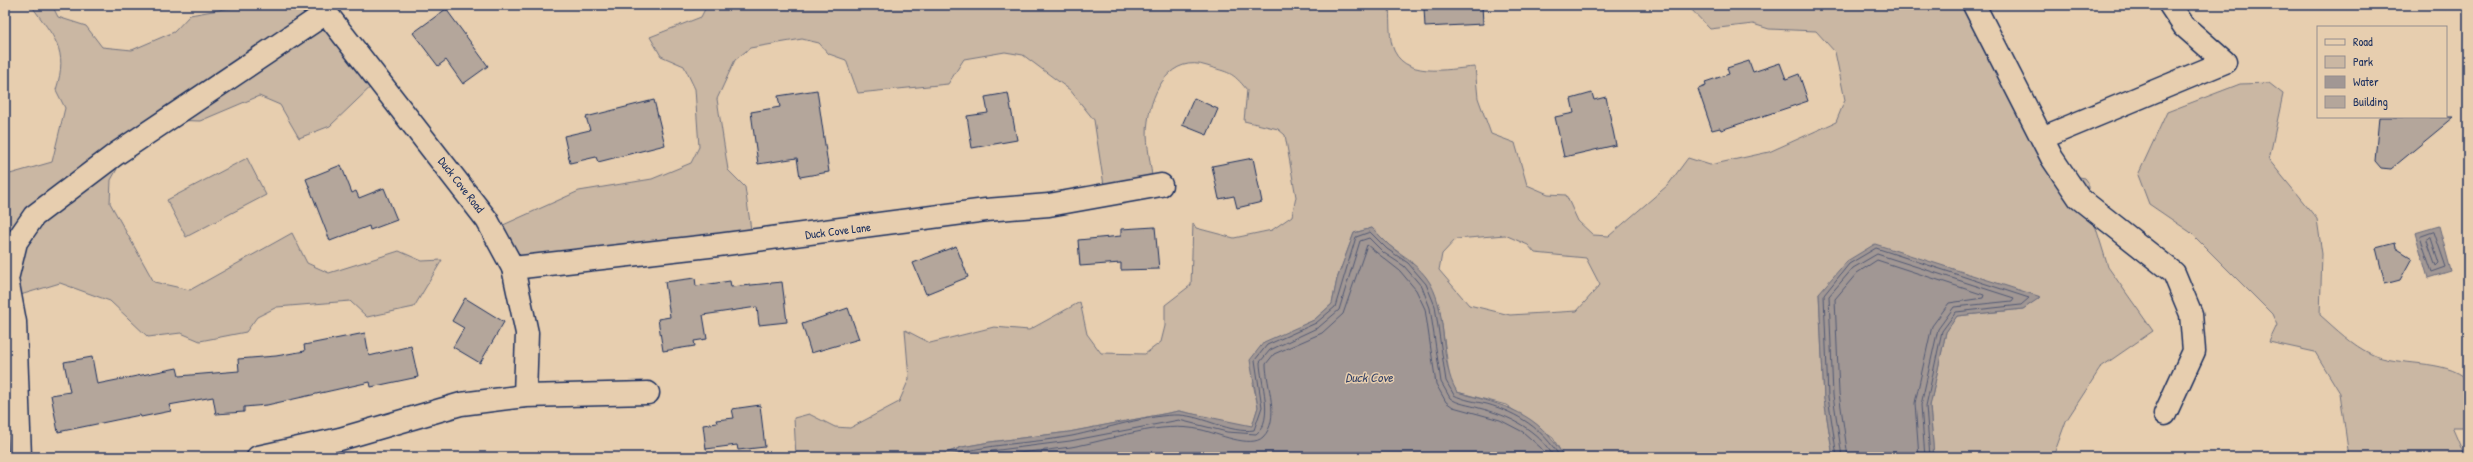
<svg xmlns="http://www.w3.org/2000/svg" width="2473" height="462" font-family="'Patrick Hand',sans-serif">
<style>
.green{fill:#cab7a3;stroke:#727380;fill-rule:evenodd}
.water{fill:#a19794;stroke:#6b6d7e}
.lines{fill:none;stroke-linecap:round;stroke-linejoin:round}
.shore{stroke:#515974;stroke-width:1}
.building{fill:#b4a69b;stroke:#1b2f5e}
.minor-casing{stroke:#1b2f5e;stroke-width:25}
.minor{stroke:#e7ceaf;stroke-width:22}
.labels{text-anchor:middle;stroke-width:3;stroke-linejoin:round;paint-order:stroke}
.street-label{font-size:12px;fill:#1b2f5e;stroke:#e7ceaf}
.water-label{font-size:13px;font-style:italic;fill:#2f3f66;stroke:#e7ceaf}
</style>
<rect width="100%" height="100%" fill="#e7ceaf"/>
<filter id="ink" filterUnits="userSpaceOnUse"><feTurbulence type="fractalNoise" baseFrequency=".025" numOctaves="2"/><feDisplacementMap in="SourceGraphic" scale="8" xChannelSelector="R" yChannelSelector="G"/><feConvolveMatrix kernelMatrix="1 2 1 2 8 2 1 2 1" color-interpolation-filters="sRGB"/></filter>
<g filter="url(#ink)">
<g class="green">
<path d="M31 5H52L58 17 86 26 102 47 132 50 174 32 190 15 247 5H324L379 79 330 126 299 138 280 105 259 96 200 121 164 120 92 160 117 169 111 180 110 203 154 282 190 290 292 233 307 263 329 273 399 251 422 261 442 260 414 307 367 317 350 301 277 307 257 317 246 332 200 341 181 333 148 337 110 301 60 283 17 296 5 316V179L10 174 52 162 65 108 56 90C69 48 54 38 31 5Z"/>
<path d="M707 5H1389C1390 17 1389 33 1392 45 1402 80 1447 69 1475 67L1478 98 1491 134 1515 143 1527 185 1548 194 1566 195 1578 221 1593 235 1609 236 1668 185 1688 158 1710 165 1769 152 1836 122 1845 100 1835 52 1816 31 1769 29 1753 24 1710 29 1687 5H1965L2074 176 2085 178 2088 182V202L2108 267 2153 331 2101 367 2066 421 2053 457H1934L1930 406 1946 332 1957 316 2023 309 2040 297 1819 293 1824 399 1833 457H1564L1553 438 1506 405 1457 392 1450 380 1439 305 1410 260 1390 246 1372 228 1354 233 1337 279 1332 304 1314 320 1290 332 1253 383 1258 407 1252 427 1179 411 1069 432 990 442 962 447 936 457H796L794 418 809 414 835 427 850 428 899 402 909 379 905 330 930 343 994 327 1029 330 1080 302 1087 334 1101 353 1145 354 1161 342 1165 326V305L1191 285 1193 223 1196 228 1234 238 1272 230 1292 216 1296 197 1285 135 1278 129 1244 121 1247 90C1232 71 1229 73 1207 66 1171 54 1152 90 1148 121 1145 138 1150 159 1152 176L1105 192 1094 120 1070 90 1023 55 1005 52 964 59 948 84 858 93 846 60 829 54 819 43 802 39 750 48 735 60 717 99 728 170 745 187 752 237 520 266 501 226 579 191 652 179 691 163 699 147 695 89 684 66 661 56 650 37 701 17ZM1505 235 1528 245 1535 253 1586 258 1600 285 1577 311 1510 315 1469 305 1439 270 1442 254 1456 239Z"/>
<path d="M2269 83 2283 94 2269 160 2317 219 2322 254 2320 315C2336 329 2352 345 2371 354 2397 367 2445 358 2468 380V427H2452L2465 457H2349L2340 393 2315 352 2269 342 2277 325 2272 314 2190 232 2149 204 2138 175 2167 112 2240 84Z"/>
<path d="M247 158 266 195 186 237 167 200Z"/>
</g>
<g class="water">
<path d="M2439 226 2451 271 2428 278 2415 233Z"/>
<path d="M1372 228C1378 233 1383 240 1389 245 1404 258 1420 266 1430 283 1449 316 1438 360 1457 392 1505 406 1537 411 1564 457H936L962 447 990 442 1069 432 1179 411 1252 426 1258 407 1250 360 1264 342 1314 320 1332 304 1337 279 1354 233Z"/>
<path d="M1875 244 2041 297 2023 309 1957 316 1946 332 1930 406 1934 457H1833L1824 399 1819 293 1847 261Z"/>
</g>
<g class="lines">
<g class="shore">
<path d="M2434 232 2446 267 2432 272 2420 237Z"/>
<path d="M2431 238 2439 263 2436 266 2427 241Z"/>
<path d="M946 457C987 443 1029 444 1072 436 1101 430 1151 414 1179 415 1204 416 1230 434 1254 430L1262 407 1255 360 1267 345 1316 323 1335 307 1356 237 1370 232 1387 249 1408 263 1426 284 1435 306 1446 381 1454 395C1463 400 1477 402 1487 404 1518 413 1543 429 1560 457"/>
<path d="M962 457 991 451 1070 441 1179 420 1227 432 1256 434C1275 420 1260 381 1260 362L1270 350 1319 327 1339 310 1360 241 1369 238 1384 253 1404 266 1422 287 1430 308 1441 382 1450 398C1457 404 1470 405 1479 408 1510 416 1537 429 1554 457"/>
<path d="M990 457C1017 452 1044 451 1071 447 1113 440 1159 420 1202 430 1216 433 1251 449 1263 437 1281 419 1266 385 1266 364L1274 354 1322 333 1343 314 1367 245 1400 271 1416 290 1425 309 1436 384 1446 402 1453 407 1500 420 1523 432 1541 448 1547 457"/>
<path d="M1837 457 1828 397 1824 295 1849 264 1876 248 2029 298 2021 305 1956 312 1942 331 1926 406 1930 457"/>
<path d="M1842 457 1833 395 1829 296 1853 268 1877 254 2014 298 2012 301 1954 307 1938 329 1921 405 1925 457"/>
<path d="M1848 457 1839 393 1835 299 1857 273 1877 260 1984 295 1983 298 1949 303 1932 326 1915 403 1919 457"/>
</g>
</g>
<g class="building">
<path d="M1450 5H1482L1483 24 1425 27 1424 8Z"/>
<path d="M446 9 488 66 463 84 446 60 438 66 413 33Z"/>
<path d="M1749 61 1753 72 1780 63 1786 79 1799 74 1808 101 1721 130 1720 128 1712 130 1698 89 1706 86 1705 82 1729 74 1727 68Z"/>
<path d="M817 90 829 172 800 177 797 158 758 164 751 112 780 107 778 96Z"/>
<path d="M1008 93 1017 140 972 148 967 116 988 113 985 97Z"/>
<path d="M1592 93 1594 100 1606 97 1616 145 1564 157 1555 117 1574 113 1571 99Z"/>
<path d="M1194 98 1218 109 1207 135 1182 125Z"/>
<path d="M654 100 665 145 598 162 596 157 570 163 564 136 590 130 586 117Z"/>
<path d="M2379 117H2454L2391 169 2381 168 2375 161Z"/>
<path d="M1253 158 1262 202 1237 208 1234 196 1219 199 1212 166Z"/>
<path d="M341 165 352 193 356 191 359 198 384 188 397 220 370 230 369 226 330 241 306 179Z"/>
<path d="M1155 227 1159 269 1121 270V263L1080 266 1078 240 1121 236V229Z"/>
<path d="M2395 243 2396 248 2412 258 2400 280 2385 284 2376 248Z"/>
<path d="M956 246 968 277 926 294 913 263Z"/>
<path d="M695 278 696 286 730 281 731 287 782 282 787 322 759 325 757 307 703 315 707 339 694 341 695 346 663 351 658 319 670 317 665 282Z"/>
<path d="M465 298 504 322 480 363 453 347 464 328 452 321Z"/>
<path d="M848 308 859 339 811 353 802 324Z"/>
<path d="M365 333 369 356 411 346 418 377 371 387 370 382 267 405 244 407V412L216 414 213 397 169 405 171 411 141 417 140 415 58 432 51 395 70 392 64 362 92 357 97 384 177 368 179 376 239 371 238 359 276 356 305 351 304 345Z"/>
<path d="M760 405 765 447 738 450 737 445 706 449 703 425 717 423 716 420 734 418 732 409Z"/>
</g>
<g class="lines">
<defs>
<g id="minor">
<path d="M320 5 487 220 513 268 527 333 525 396"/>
<path d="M1974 5 2052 158 2079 198 2174 273 2191 314 2194 351 2165 414"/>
<path d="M2042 138 2225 62 2184 26 2170 5"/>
<path d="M513 268 718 245 986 210 1049 205 1161 185"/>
<path d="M20 457 15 322 7 279 16 242 34 216 116 154 326 13"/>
<path d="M258 457 340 439 461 404 525 396 648 393"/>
</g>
</defs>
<use href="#minor" class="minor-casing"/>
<use href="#minor" class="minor"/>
</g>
</g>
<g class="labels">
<g class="street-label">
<text transform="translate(461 185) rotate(52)" y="4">Duck Cove Road</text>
<text transform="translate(838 231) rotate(-7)" y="4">Duck Cove Lane</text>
</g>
<g class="water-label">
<text x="1369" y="382">Duck Cove</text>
</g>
</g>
<rect width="2473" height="462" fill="none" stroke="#e7ceaf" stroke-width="20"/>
<rect x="10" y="10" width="2453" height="442" fill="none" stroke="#1b2f5e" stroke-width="1.5" filter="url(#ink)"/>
<rect x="2317" y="26" width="130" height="92" fill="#e7ceaf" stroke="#958e8f"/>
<rect x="2325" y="39" width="20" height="6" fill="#e7ceaf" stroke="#958e8f"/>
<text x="2353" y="46" font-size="12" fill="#1b2f5e">Road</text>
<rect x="2325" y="56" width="20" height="12" fill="#cab7a3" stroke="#958e8f"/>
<text x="2353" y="66" font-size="12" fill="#1b2f5e">Park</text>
<rect x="2325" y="76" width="20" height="12" fill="#a19794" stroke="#958e8f"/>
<text x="2353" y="86" font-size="12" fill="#1b2f5e">Water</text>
<rect x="2325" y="96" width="20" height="12" fill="#b4a69b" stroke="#958e8f"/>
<text x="2353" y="106" font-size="12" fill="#1b2f5e">Building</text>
</svg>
